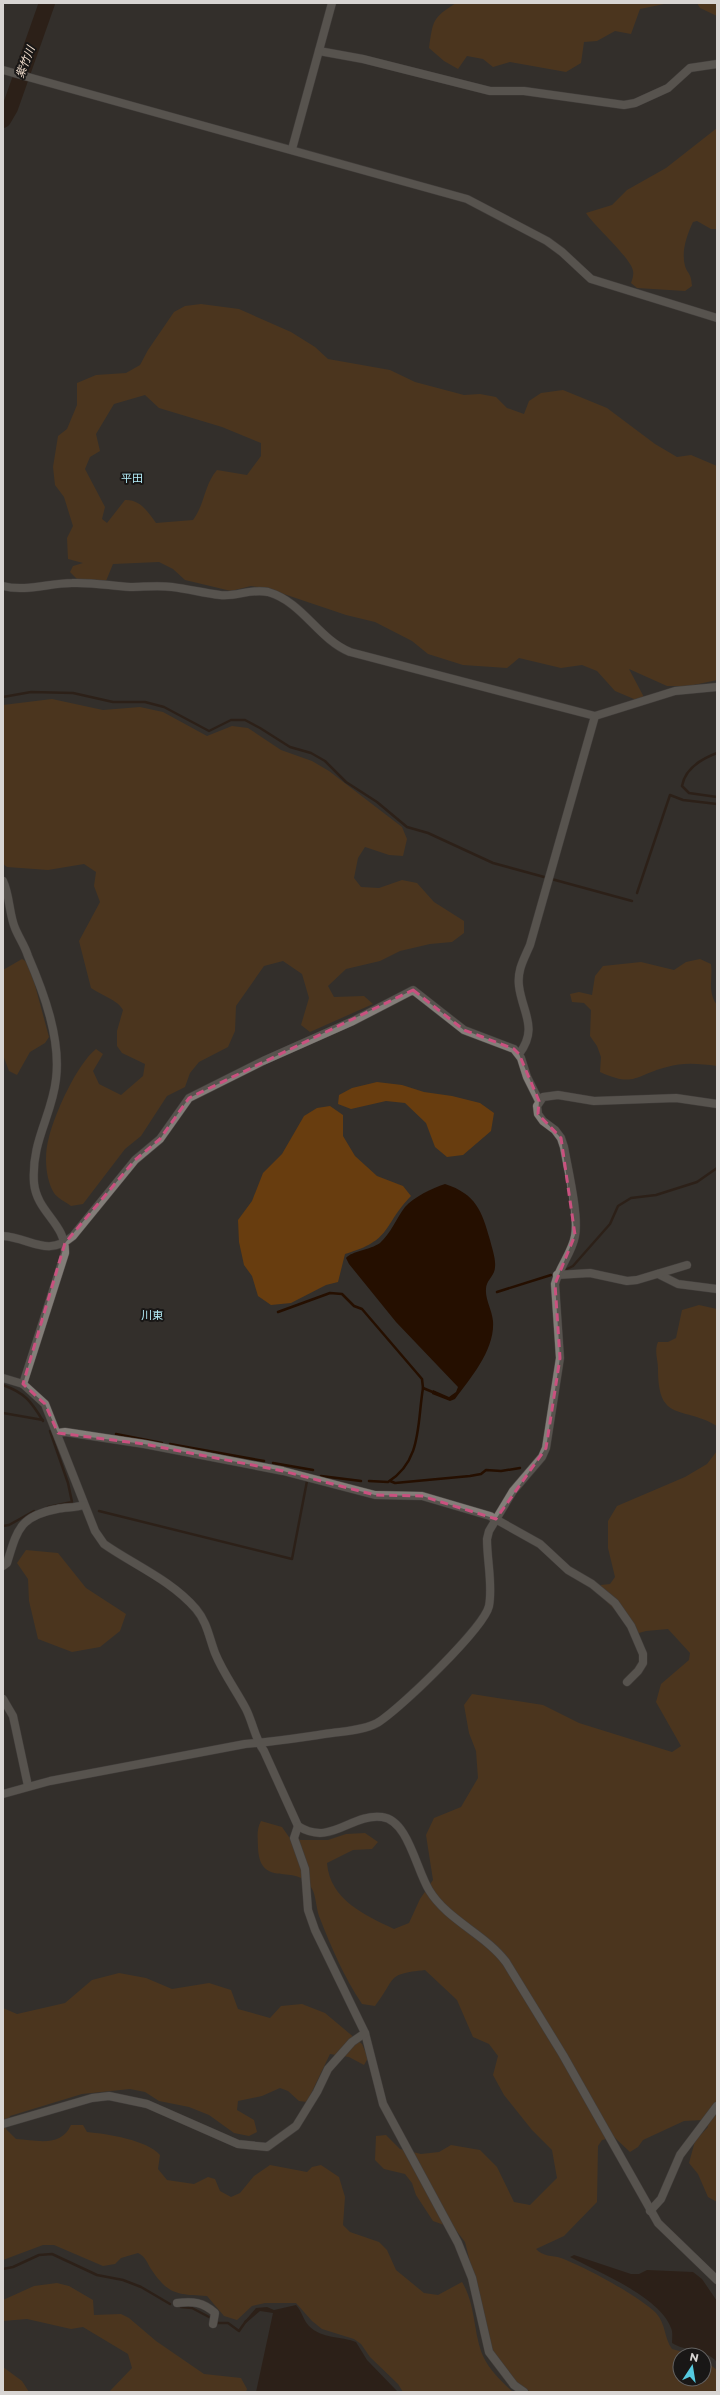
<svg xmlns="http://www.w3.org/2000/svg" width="720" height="2395" font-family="Montserrat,'Noto Sans JP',sans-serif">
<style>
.green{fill:#683d0f;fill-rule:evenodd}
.water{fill:#250f00}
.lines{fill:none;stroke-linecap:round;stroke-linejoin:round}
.stream{stroke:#250f00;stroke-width:2.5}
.river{stroke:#250f00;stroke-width:16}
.minor-casing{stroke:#504c49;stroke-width:9}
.minor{stroke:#837e79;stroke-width:8}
.marked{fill:none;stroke:#c9517f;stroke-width:3;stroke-dasharray:8 5;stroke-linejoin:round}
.labels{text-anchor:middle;stroke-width:4;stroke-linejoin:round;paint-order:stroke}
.water-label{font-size:11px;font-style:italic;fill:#f4e0cf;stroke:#191716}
.neighbourhood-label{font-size:11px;fill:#b6f0fc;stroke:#191716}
</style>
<rect width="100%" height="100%" fill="#332f2b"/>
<g class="green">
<path d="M456 3H669L640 9 631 34 615 31 597 41 584 42 581 63 566 72 510 62 493 67 483 59 467 56 458 69 444 61 429 48C433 21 432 18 456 3Z"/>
<path d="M697 3H717V16L700 8Z"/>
<path d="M717 128V229H711L697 221 693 222C687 235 681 251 685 266 688 275 691 272 692 286L685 291 637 288 631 283C632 280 634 275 633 271 632 259 594 226 586 213L612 205 627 190 666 168Z"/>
<path d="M201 304 239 309 291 332 315 347 328 359 390 370 415 382 464 395 480 394 496 397 507 408 524 414 529 401 541 393 563 390 607 408 655 444 677 457 691 455 717 466V680L689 686H667L629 669 646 701 634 699 615 691 597 671 582 665 561 668 519 658 507 668 463 665 428 654 412 641 375 622 346 615 266 588 251 586 231 591 185 580 173 569 159 562 113 564 106 581 77 579 70 572 73 566 83 563 68 559 67 538 73 526 64 497 55 485 53 467 58 436 67 429 77 405V383L96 375 126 373 140 365 148 350 174 312 185 306ZM145 395 159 408 222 427 261 443V456L247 475 217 470C204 485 205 504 193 520L156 523C148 512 140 499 125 500L107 523 102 519 105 507 85 469 90 457 100 451 96 434 114 404Z"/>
<path d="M52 699 103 710 140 707 163 712 207 736 232 726 248 728 281 750 312 761 329 771 402 827 407 839 403 856 389 855 365 847 358 858 354 878 361 887 379 888 402 880 417 883 434 902 464 921V933L452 942 430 944 400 951 380 961 346 969 328 986 334 997 364 996 373 1004 310 1032 301 1025 309 998 302 974 283 961 264 966 236 1006 235 1031 228 1047 199 1062 190 1073 185 1087 167 1096 141 1136 125 1149 83 1204 71 1206C66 1202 57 1198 54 1193 45 1178 44 1154 49 1137 55 1113 77 1064 96 1049L103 1054 93 1071 99 1084 121 1095 143 1076 145 1064 122 1053 117 1046V1031L123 1010C118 1000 101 995 91 988L79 941 100 902 94 886 96 872 84 864 48 870 7 867 3 864V705Z"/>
<path d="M22 959 29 963 49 1037 45 1043 30 1052 17 1075 9 1071 3 1055V970Z"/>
<path d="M700 959 711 964C713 980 707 991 717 1005V1066C700 1064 684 1062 667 1067 635 1075 635 1088 600 1072L601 1057 597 1046 590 1036 591 1010 584 1003 572 1002 570 994 579 992 592 995 595 976 603 966 641 962 674 970 686 962Z"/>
<path d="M377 1082 402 1085 424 1092 452 1096 480 1103 494 1113 491 1131 463 1155 447 1157 435 1147 426 1123 405 1103 386 1101 351 1109 338 1104 339 1095 352 1088Z"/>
<path d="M330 1106 343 1115V1136L355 1156 377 1176 403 1186 411 1196C382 1226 393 1240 345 1254L338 1282 326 1285 291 1303 271 1305 258 1296 252 1276 244 1265 239 1242 238 1220 252 1201 263 1173 282 1154 304 1116 317 1108Z"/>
<path d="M699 1305 717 1309V1426C683 1405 658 1424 658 1369 658 1359 654 1351 658 1342H668L676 1338 682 1310Z"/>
<path d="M717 1451V2202L708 2197 698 2174 689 2163 695 2141 708 2127 703 2120 684 2121 643 2140 638 2147 630 2152 614 2137 602 2140 598 2146 597 2202 564 2236 536 2249C543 2257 552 2255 561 2258 585 2267 639 2296 656 2313 666 2324 664 2338 672 2349L694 2355H680V2379H704V2360L717 2370V2392H531C514 2382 503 2370 493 2354L465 2242 455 2229 433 2221 416 2195 412 2183 405 2174 384 2169 375 2160 376 2136 386 2135 400 2149 421 2154 439 2152 451 2145 480 2150 497 2167 514 2202 530 2205 557 2178 552 2150 532 2130 504 2095 493 2075 498 2056 489 2044 473 2037 457 2000 425 1970C385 1974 397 1978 375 2006L362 2004C344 1977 331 1947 319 1916 316 1908 316 1894 311 1887 296 1862 260 1890 258 1848 258 1839 256 1830 261 1821L282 1827 289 1837 301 1840H328L346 1834 365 1833 378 1842 372 1849 353 1850 327 1863C330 1900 365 1915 394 1929L409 1923 420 1899 433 1880 426 1835 434 1818 461 1807 478 1778 476 1751 469 1733 464 1705 472 1694 543 1705 579 1723 672 1752 681 1746 656 1702 661 1684 689 1660 690 1653 668 1629 646 1631 632 1635 619 1614 601 1596V1585L610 1584 615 1577 608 1548V1521L617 1506 685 1477 707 1464Z"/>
<path d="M26 1550 58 1553 86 1588 126 1614 120 1631 100 1647 72 1652 38 1639 29 1601 28 1579 17 1563Z"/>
<path d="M119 1973 146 1978 172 1989 209 1983 231 1990 238 2009 270 2018 281 2006 302 2004 325 2013 362 2044 368 2058 364 2065 349 2057 330 2054 307 2102 299 2101 288 2091 280 2088 262 2096 238 2101 237 2110 254 2120 257 2132 249 2136 234 2133 209 2115 189 2107 159 2101 145 2092 130 2089 82 2094 10 2116 6 2129 16 2139C36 2140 61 2148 71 2125H83L87 2132C108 2134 147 2140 160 2155L158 2169 167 2180 194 2184 208 2177 215 2179 220 2191 231 2197 240 2193 254 2176 270 2165 307 2172 312 2167 321 2165 339 2177 345 2197 343 2225 350 2232 379 2242 387 2250 396 2270 424 2293 438 2295 462 2282C476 2305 473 2332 483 2356 490 2371 502 2382 513 2392H403L398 2384 370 2357 361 2344 354 2339 322 2329 312 2321 296 2303H265L252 2306 237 2320 224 2316 207 2296C178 2294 169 2296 151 2269 147 2263 146 2257 138 2253L121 2258 115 2264 103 2266 54 2245H43L3 2260V2008L17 2014 65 2003 92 1980Z"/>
<path d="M57 2283 69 2286 93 2300 94 2315 121 2314 129 2318 156 2341 204 2374 241 2378 247 2389 246 2392H109L132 2368 128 2354 83 2327 71 2329 27 2319 3 2321V2300L34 2286Z"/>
<path d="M3 2367 22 2381 29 2392H3Z"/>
</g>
<g class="water">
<path d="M445 1184C476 1194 482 1211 490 1240 492 1248 496 1259 495 1267 495 1276 486 1280 486 1289 485 1299 492 1310 493 1321 495 1350 471 1377 455 1399L450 1401 432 1394 433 1390 449 1397 456 1392 458 1387 396 1322 349 1264 346 1258C352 1251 370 1250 380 1243 391 1233 396 1219 405 1207 414 1197 432 1188 445 1184Z"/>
<path d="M574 2255 631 2274H639L647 2270 693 2272 702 2279 717 2301V2362C704 2348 686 2352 672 2343 672 2338 673 2332 671 2328 660 2297 598 2272 570 2257Z"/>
<path d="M296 2305C302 2311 303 2320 309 2326 322 2339 341 2336 356 2342L367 2360 398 2392H256L273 2313 260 2311 246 2323 244 2322 256 2308 267 2307 274 2310Z"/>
</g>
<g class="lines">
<g class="stream">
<path d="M3 697 31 692 73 693 113 702H145L164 707 209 731 231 720H245L260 728 290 747 311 753 325 761 346 782 377 802 407 827 428 833 493 863 632 901"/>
<path d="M717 753C701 759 685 768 682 786L689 793 717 797"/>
<path d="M637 893 670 795 683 800 717 804"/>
<path d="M565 1270 573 1266 610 1224 618 1206 631 1198 656 1195 697 1182 717 1168"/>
<path d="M497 1292 551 1275"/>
<path d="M278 1312 330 1293 342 1294 354 1306 362 1309 422 1379 423 1388C417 1424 422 1461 388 1482L369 1481"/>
<path d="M3 1385C25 1393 31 1401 43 1421"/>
<path d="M423 1388 435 1393"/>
<path d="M3 1413 43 1420"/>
<path d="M116 1434 162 1443"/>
<path d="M170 1444 264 1461"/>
<path d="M273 1463 313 1470"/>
<path d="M321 1476 361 1481"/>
<path d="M390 1481 395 1483 470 1476 481 1474 486 1470 501 1471 520 1468"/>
<path d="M48 1507 72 1502 68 1483 50 1431"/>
<path d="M99 1511 292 1559 307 1481"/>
<path d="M3 1526 9 1525 34 1511"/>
<path d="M3 2269 13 2267 39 2255 52 2254 97 2275 123 2280 141 2287 170 2304"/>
<path d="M181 2307 192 2308 209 2317"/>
<path d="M217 2323H228L239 2331 246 2321"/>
</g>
<path class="river" d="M3 120 10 108 47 3"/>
<defs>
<g id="minor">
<path d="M319 51 363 59 490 91H524L624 105 635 103 668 88 690 68 717 64"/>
<path d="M3 70 467 199 547 241 562 252 591 279 717 318"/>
<path d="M292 149 332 3"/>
<path d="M3 586C25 592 50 583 72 583 92 582 111 586 130 587 144 587 158 585 172 587 188 589 204 593 220 595 237 597 251 588 268 592 303 602 318 639 350 652L595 716 675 691 717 687"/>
<path d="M3 881C10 896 9 914 15 928 19 938 25 946 28 956 44 993 61 1039 56 1079 52 1116 31 1141 34 1183 37 1213 66 1223 65 1253L23 1384"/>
<path d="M519 1054C539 1028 522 1012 519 986 517 970 524 959 530 945L595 716"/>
<path d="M3 1236C31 1238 47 1258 73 1236L135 1160 160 1139 189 1098 263 1061 353 1021 413 990 464 1030 514 1049 521 1058 527 1077 539 1101"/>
<path d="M658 1274 678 1284 717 1289"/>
<path d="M557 1275 590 1273 627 1281 637 1280 687 1265"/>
<path d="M3 1378 23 1384 45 1404 95 1531 104 1544C134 1565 171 1580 196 1609 207 1622 209 1637 215 1653 223 1673 236 1690 246 1709 253 1723 255 1739 264 1751L298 1826C331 1847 351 1813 382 1817 408 1820 416 1869 429 1890 447 1920 485 1934 506 1962L563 2055 658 2223 717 2280"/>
<path d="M58 1433 65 1432 144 1444 283 1471 375 1495 422 1496 490 1516 540 1544 568 1570 592 1584 615 1603 631 1626 643 1654V1663L638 1671 627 1682"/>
<path d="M3 1566 7 1563C17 1531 19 1516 57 1509 66 1507 75 1508 84 1505"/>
<path d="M3 1699 13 1716 28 1786"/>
<path d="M3 1794 50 1781 245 1744C275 1742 303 1737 332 1733 346 1731 364 1730 377 1723 398 1711 484 1628 489 1606 493 1585 487 1561 487 1539L489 1531 513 1491 542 1457 546 1448 560 1358 555 1284C559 1267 572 1253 575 1236 579 1215 568 1170 564 1147L561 1138 555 1130 543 1121 538 1114 537 1106 543 1097 558 1095 594 1101 676 1098 717 1104"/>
<path d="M298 1826 294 1838 305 1869 308 1910 315 1930 365 2033 383 2104 458 2243 472 2278 489 2352 514 2385 524 2392"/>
<path d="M3 2124 92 2098 109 2096 147 2104 238 2144 267 2147 296 2126 317 2092 328 2069 352 2042 365 2033"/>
<path d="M650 2211 661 2199 680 2155 717 2106"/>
<path d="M177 2303C193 2301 203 2302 215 2313L213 2324"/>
</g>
</defs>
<use href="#minor" class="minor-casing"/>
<use href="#minor" class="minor"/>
</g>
<path d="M0 0H720V2395H0ZM413 990 464 1030 514 1049 519 1054 539 1101 538 1114 561 1138 575 1235 555 1284 560 1358 546 1448 496 1519 422 1496 375 1495 283 1471 144 1444 58 1433 45 1404 23 1384 65 1243 135 1160 160 1139 189 1098Z" fill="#332f2b" fill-opacity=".55" fill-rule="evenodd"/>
<path class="marked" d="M413 990 464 1030 514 1049 519 1054 539 1101 538 1114 561 1138 575 1235 555 1284 560 1358 546 1448 496 1519 422 1496 375 1495 283 1471 144 1444 58 1433 45 1404 23 1384 65 1243 135 1160 160 1139 189 1098Z"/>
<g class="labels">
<g class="water-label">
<text transform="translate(25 62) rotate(-69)" y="4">紫竹川</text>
</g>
<g class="neighbourhood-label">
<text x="132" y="482">平田</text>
<text x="152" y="1319">川東</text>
</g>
</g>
<rect width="720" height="2395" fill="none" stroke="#d8d5d3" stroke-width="8"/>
<g transform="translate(692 2367) rotate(12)"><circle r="19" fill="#191716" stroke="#656362"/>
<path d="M0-3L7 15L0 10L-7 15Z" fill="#55cadf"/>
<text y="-6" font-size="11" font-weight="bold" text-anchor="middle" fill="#d8d5d3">N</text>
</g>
</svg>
